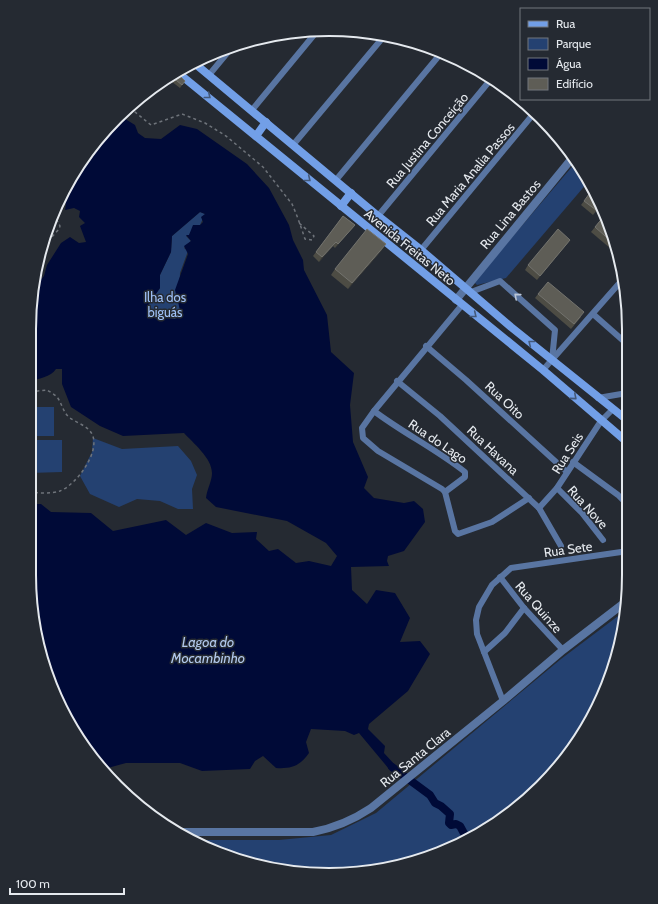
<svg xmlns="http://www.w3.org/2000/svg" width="658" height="904" font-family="Cabin,sans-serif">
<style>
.green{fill:#244171}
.water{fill:#000a37;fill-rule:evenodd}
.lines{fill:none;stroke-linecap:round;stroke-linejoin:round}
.canal{stroke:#000a37;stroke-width:8}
.path{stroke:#6e737a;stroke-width:1.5;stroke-dasharray:3 3;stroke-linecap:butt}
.minor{stroke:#5975a2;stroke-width:6}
.tertiary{stroke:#5975a2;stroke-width:8}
.secondary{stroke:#729fe7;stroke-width:8}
.wall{fill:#4d4c44}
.shaded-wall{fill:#363735}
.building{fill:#5e5d56;stroke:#73736e}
.oneway{stroke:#44597a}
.oneway2{stroke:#bbc6d7}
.labels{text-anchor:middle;stroke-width:3;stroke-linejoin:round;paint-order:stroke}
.street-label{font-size:13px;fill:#e5e9ee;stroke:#252a32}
.park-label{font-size:13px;fill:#9fc1f7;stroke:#252a32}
.water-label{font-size:14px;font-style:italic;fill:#b3caee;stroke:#252a32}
.rim{fill:none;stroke:#e5e9ee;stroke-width:2}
</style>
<rect width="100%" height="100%" fill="#252a32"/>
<g class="green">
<path d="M576 162 588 182 506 278 477 285 474 282Z"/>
<path d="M200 212 205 214 200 225C194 226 192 230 189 235L186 236 191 241 184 248 188 251 180 273 179 306 182 314 175 319 151 316 149 310V304L160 288V275L171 252 172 236Z"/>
<rect x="29" y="407" width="25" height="29"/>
<path d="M93 438 122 449 178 446 191 461 197 475 192 489 193 509H178L160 501 137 499 119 507 90 494 80 476 92 452Z"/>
<path d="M29 440H62V472L29 473Z"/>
<path d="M626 610 619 653 598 708 555 773 512 813 444 852 368 872 271 869 197 844 190 840H279L331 835 376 813 561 659Z"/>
</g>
<path class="water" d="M122 117 135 125 138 133 145 138 161 139 180 125 197 129 247 164 269 188 289 225 293 240 303 260 304 270 327 315 331 352 354 373 350 405 353 442 368 477 364 488 374 498 404 503 414 501 423 509 425 522 404 551 388 556 387 561 389 566 351 567 352 590 367 604 376 590 395 593 410 618 400 642 420 641 430 654 408 691 369 724 368 729 385 746 384 753 395 765 389 769 359 733 354 735 345 731 311 729 306 742 309 753C300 766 291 769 276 768L263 756 255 761 250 769 202 771 180 763H126L104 769 79 741 39 653 29 575V504H41L51 512 91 513 113 531 166 520 186 535 206 523 232 533 257 532 256 539 269 551 278 549 296 563 309 561 331 566 337 556 326 543 287 521 216 507 206 498C207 489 212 481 212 473 212 458 193 443 184 433L123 436 100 426 71 407 62 384V369H56C51 377 38 379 29 381V329L34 288 44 276 47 265 61 243 70 237 79 243 86 242 80 226 85 223 79 217 80 211 74 208 65 210 66 204 62 201 79 163ZM200 212 205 214 201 217 203 222 200 225H193L189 235H186L191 241 184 246 188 254 175 290 181 314 175 319 151 316 149 310V304L160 288V275L171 252 172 236Z"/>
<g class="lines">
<path class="canal" d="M392 767 430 795 435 803 441 806 450 814 449 823 451 825 456 824 460 826 466 837 473 835"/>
<g class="path">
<path d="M130 108 151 125 182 114 205 123 226 136 263 167 292 204C297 215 301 227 305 239L312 240 314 236 299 223"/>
<path d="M40 250 59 229 60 226 55 217"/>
<path d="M29 492C38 493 52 494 60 491 76 485 101 452 92 434 88 426 77 423 70 418 63 413 62 403 57 397 54 394 50 392 47 390L29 392"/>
</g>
<g class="minor">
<path d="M209 75 233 46"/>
<path d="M252 110 318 30"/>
<path d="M293 145 385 35"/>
<path d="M336 180 442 52"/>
<path d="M378 216 492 78"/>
<path d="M421 250 535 112"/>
<path d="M471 292 500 281 555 330 552 360"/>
<path d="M462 305 374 411 362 428 363 438 378 451 442 489 445 492 455 531 458 534 492 522 529 498"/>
<path d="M593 314 627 344"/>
<path d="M426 346 466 380 567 472"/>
<path d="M543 370 623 279"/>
<path d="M397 381 440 416 539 508 561 546"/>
<path d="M598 398 627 393"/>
<path d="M374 411C403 433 436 449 465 472V477L445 492"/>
<path d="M573 462 618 495 628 505"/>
<path d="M557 488 582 513 603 540"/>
<path d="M539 508 557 488 601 421 613 409"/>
<path d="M500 577 524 608 563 650"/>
<path d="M484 652 505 633 524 608"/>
<path d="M503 701 477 634 476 620 479 607 492 585 511 568 628 551"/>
</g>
<g class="tertiary">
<path d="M456 300 573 157"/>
<path d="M179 832H313C334 828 353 820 371 808L503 701 563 650 628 600"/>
</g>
<g class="secondary">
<path d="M193 62 378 216 421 250 511 327 627 420"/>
<path d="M177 72 543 370 627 442"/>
<path d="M256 136 266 122"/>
<path d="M341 206 351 193"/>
</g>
</g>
<g class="wall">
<path d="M176 72 185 81 180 88 167 78Z"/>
<path d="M584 201 601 205 593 215 581 205Z"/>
<path d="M343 216 355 225 335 248 333 246 319 262 313 256Z"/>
<path d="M607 219 617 254 591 232 595 227Z"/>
<path d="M570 240 537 280 525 270 528 265Z"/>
<path d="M382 250 348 289 331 275 335 269Z"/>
<path d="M538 294 581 317 571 329 535 298Z"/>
</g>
<g class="shaded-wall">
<path d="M355 225 352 229 335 248 338 244Z"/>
<path d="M570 240 567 244 537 280 540 276Z"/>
<path d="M336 242 333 246 319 262 322 257Z"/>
<path d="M386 244 382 250 348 289 352 283Z"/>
</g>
<g class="building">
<path d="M176 72 185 81 182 85 171 76Z"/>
<path d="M592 190 601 204 596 210 584 201Z"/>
<path d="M343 216 355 225 338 244 336 242 322 257 316 252Z"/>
<path d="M604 216 607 219 614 244 595 227Z"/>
<path d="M367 229 386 244 352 283 335 269Z"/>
<path d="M558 229 570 240 540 276 528 265Z"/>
<path d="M548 282 584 312 574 324 538 294Z"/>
</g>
<defs><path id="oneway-chevron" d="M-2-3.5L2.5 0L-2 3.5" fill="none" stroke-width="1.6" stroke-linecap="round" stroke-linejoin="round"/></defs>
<g class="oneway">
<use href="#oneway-chevron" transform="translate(208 96) rotate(39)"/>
<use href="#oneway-chevron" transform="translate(308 179) rotate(39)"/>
<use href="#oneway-chevron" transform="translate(474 315) rotate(39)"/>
<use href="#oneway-chevron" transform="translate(531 343) rotate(-141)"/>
<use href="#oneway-chevron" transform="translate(574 397) rotate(41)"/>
</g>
<use class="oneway2" href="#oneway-chevron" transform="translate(517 296) rotate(-139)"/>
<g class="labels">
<g class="street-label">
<text transform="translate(427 140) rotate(-50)" y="5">Rua Justina Conceição</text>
<text transform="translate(470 174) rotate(-50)" y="5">Rua Maria Analia Passos</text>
<text transform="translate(510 214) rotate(-50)" y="5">Rua Lina Bastos</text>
<text transform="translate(410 247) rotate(39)" y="5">Avenida Freitas Neto</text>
<text transform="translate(505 400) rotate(43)" y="5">Rua Oito</text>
<text transform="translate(438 441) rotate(34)" y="5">Rua do Lago</text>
<text transform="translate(493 450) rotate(43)" y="5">Rua Havana</text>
<text transform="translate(567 453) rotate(-57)" y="5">Rua Seis</text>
<text transform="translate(588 507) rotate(48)" y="5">Rua Nove</text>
<text transform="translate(568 549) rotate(-8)" y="5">Rua Sete</text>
<text transform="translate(539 607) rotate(49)" y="5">Rua Quinze</text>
<text transform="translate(415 757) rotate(-39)" y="5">Rua Santa Clara</text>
</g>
<g class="park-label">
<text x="165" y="302">Ilha dos<tspan x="165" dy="15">biguás</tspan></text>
</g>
<g class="water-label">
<text x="208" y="647">Lagoa do<tspan x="208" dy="16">Mocambinho</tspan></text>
</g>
</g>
<path d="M0 0H658V904H0ZM329 36H329A293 293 0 0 1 622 329V575A293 293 0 0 1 329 868H329A293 293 0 0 1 36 575V329A293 293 0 0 1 329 36Z" fill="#252a32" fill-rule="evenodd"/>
<path class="rim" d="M329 36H329A293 293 0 0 1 622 329V575A293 293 0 0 1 329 868H329A293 293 0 0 1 36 575V329A293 293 0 0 1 329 36Z"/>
<rect x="520" y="8" width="130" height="92" fill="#252a32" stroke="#72767d"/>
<rect x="528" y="21" width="20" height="6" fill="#729fe7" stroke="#72767d"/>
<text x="556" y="28" font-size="12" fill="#e5e9ee">Rua</text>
<rect x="528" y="38" width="20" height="12" fill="#244171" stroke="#72767d"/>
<text x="556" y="48" font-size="12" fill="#e5e9ee">Parque</text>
<rect x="528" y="58" width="20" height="12" fill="#000a37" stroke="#72767d"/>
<text x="556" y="68" font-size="12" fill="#e5e9ee">Água</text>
<rect x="528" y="78" width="20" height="12" fill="#5e5d56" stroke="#72767d"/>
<text x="556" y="88" font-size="12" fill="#e5e9ee">Edifício</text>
<path d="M10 888v6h114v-6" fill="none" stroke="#e5e9ee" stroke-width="2"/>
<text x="16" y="888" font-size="12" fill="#e5e9ee" stroke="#252a32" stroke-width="3" paint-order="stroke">100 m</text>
</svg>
